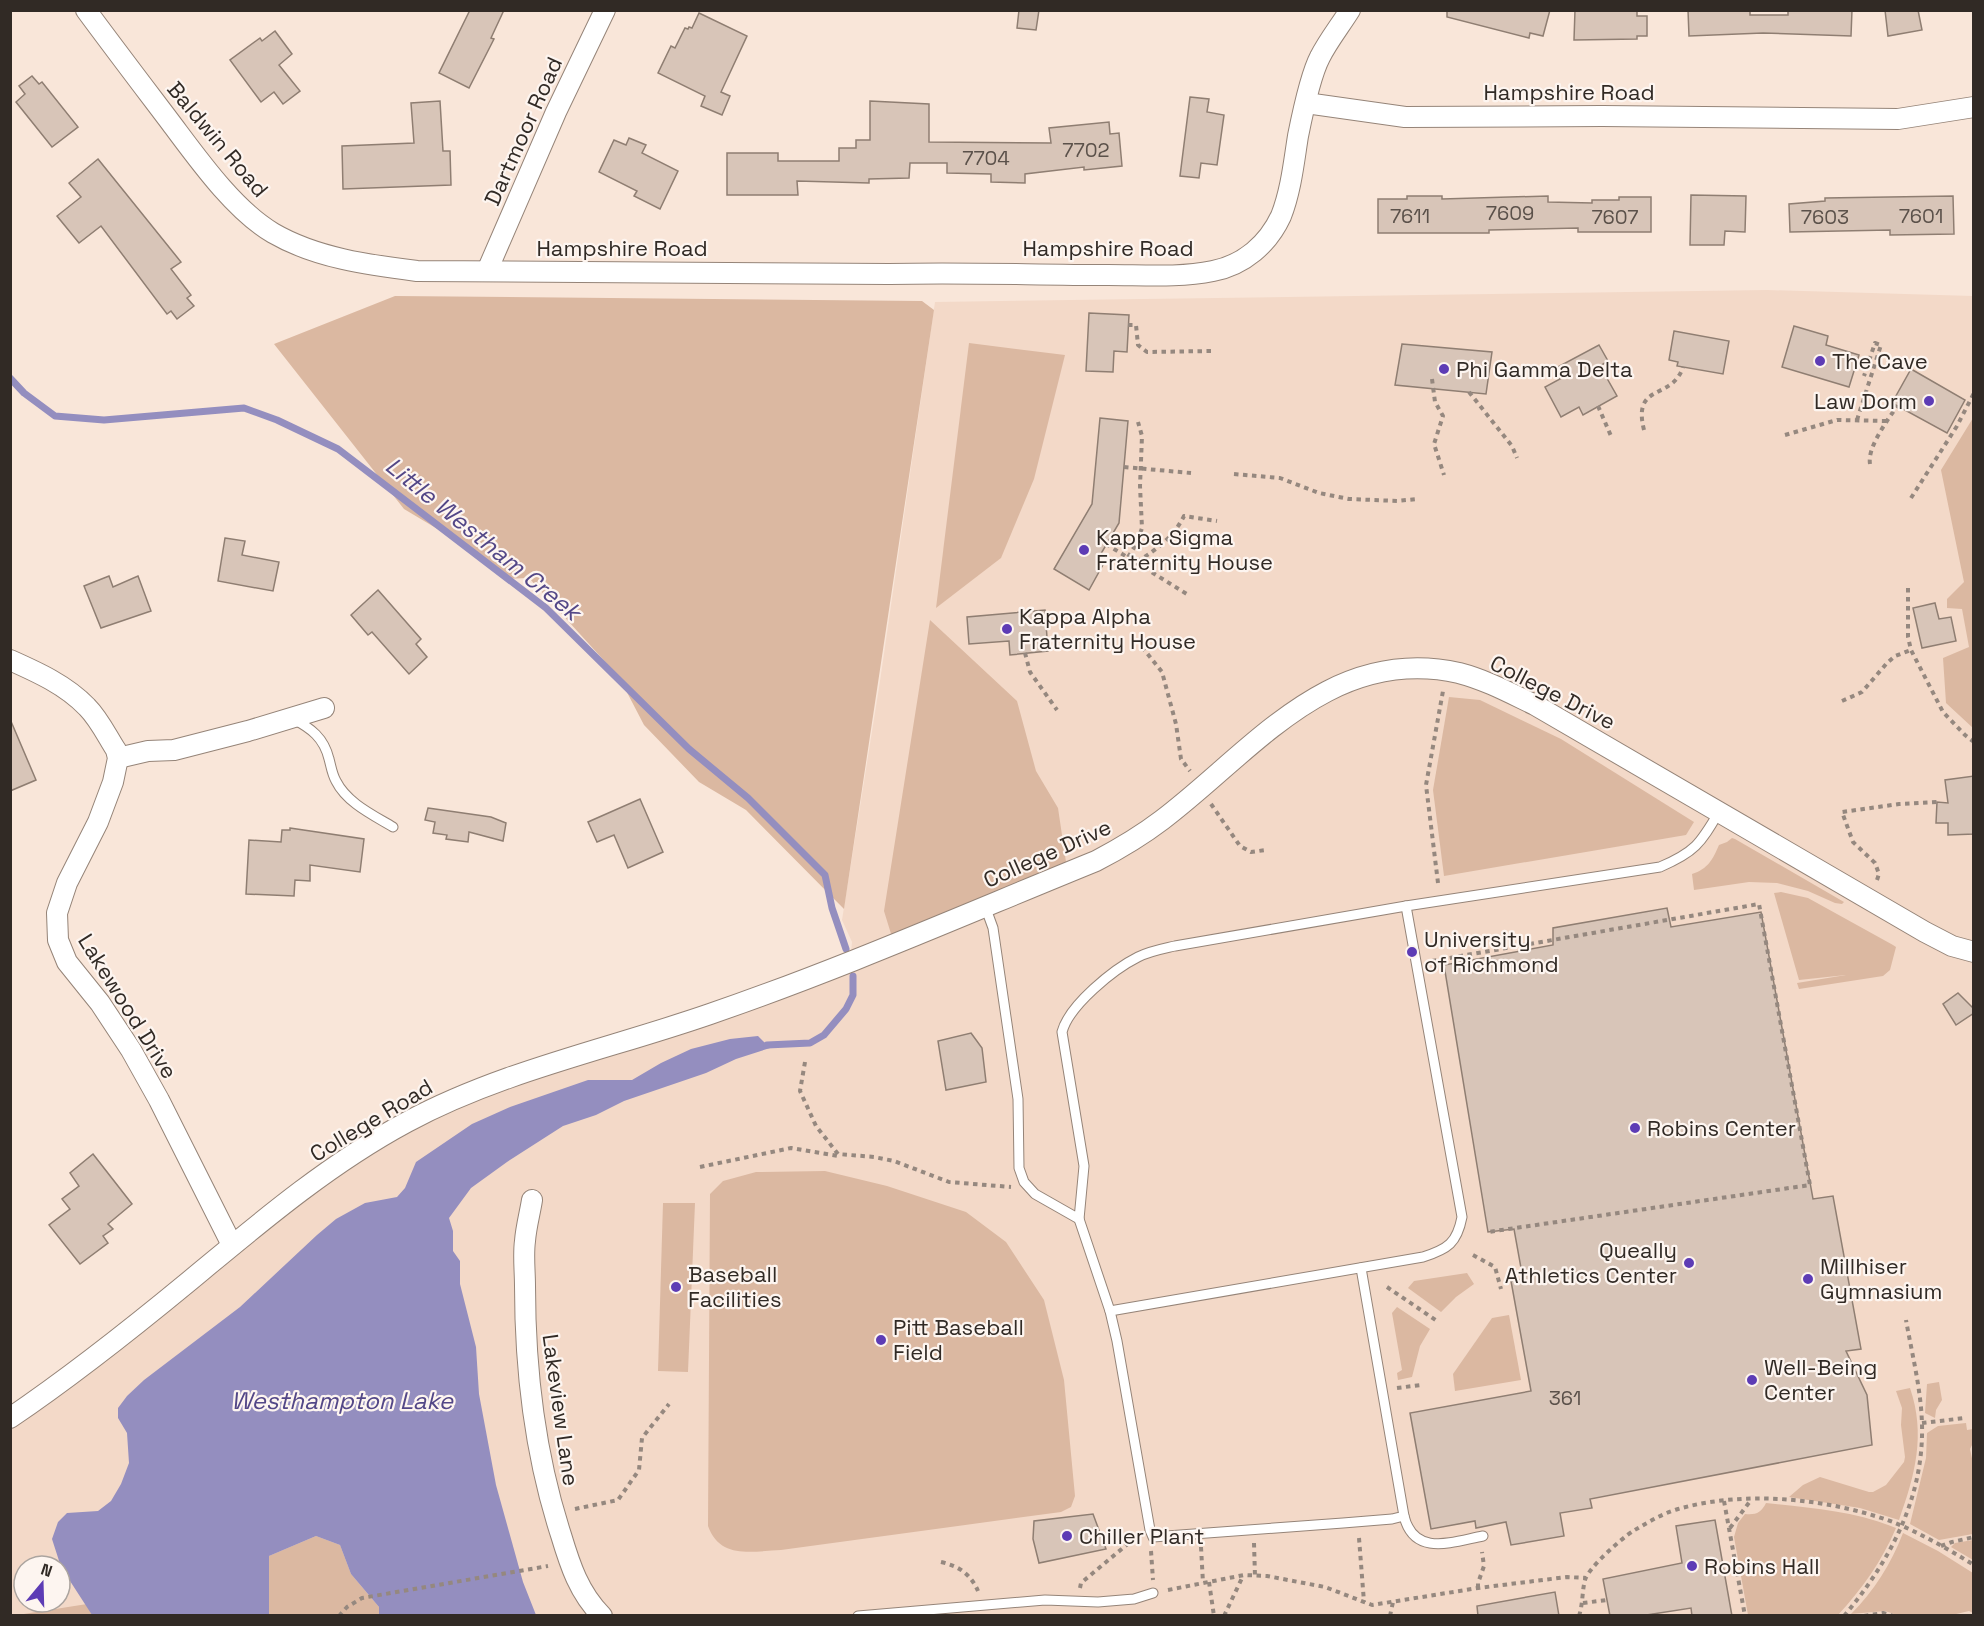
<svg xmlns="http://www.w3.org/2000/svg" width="1984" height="1626" font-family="'Space Grotesk',sans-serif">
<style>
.built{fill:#f3d9c8;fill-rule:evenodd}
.green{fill:#dbb8a1}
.water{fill:#948ebf}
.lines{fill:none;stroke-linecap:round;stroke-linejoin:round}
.stream{stroke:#948ebf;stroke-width:7}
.building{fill:#d8c5b8;stroke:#8f7e72;stroke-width:1.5}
.service-casing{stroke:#958478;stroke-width:11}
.minor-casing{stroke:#958478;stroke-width:22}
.path{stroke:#95887f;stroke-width:4;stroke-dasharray:4.5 4.5;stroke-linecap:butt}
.service{stroke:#fff;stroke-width:9}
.minor{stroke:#fff;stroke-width:20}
.poi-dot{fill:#5d3cb5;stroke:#fdf5f0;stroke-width:2}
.labels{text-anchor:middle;stroke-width:4.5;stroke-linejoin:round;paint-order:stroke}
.number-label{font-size:20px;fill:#5b514a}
.street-label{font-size:22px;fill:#312a25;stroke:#fdf5f0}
.poi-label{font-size:22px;fill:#312a25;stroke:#fdf5f0;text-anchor:start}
.water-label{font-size:24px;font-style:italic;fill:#534787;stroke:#fdf5f0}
</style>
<rect width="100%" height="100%" fill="#f9e6d9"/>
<path class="built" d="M1767 290 1973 296V1615H11L10 1418 405 1123 850 961 852 942 842 920 880 681 935 302ZM24 1566H60V1602H24Z"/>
<g class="green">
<path d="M395 296 922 301 934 310 844 909 746 810 699 782 644 725 619 677 529 578 504 579 476 552 404 509 274 344Z"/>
<path d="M969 343 1065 355 1034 479 1001 558 936 608Z"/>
<path d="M1973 418V728L1946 703 1943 658 1969 647 1962 609 1947 608V599L1964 582 1941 470Z"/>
<path d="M930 620 1017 701 1036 771 1058 808 1066 862 892 937 884 911Z"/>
<path d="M1449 697 1480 700 1561 739 1694 822 1686 835 1444 876 1433 790Z"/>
<path d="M1732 838 1735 839 1844 902 1842 904 1835 903 1808 891 1777 883 1749 882 1694 890 1692 874C1708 869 1713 859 1719 845L1727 842Z"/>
<path d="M1781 892 1808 898 1893 945 1896 947 1890 970 1883 976 1799 989 1797 983 1846 975 1799 980 1774 893Z"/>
<path d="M825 1171 887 1186 966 1212 1006 1242 1044 1300 1064 1380 1075 1496 1071 1507 1061 1512 781 1550C753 1551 720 1560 708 1526L710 1194 723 1181 756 1172Z"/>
<path d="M663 1203H695L688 1372 658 1371Z"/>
<path d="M1467 1273 1474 1284 1456 1297 1441 1312 1408 1288 1414 1281Z"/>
<path d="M1397 1307 1430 1329 1420 1346 1412 1377 1398 1380 1397 1373 1402 1370 1392 1313Z"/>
<path d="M1509 1315 1521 1380 1455 1391 1453 1374 1492 1318Z"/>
<path d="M1939 1382 1942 1400 1936 1410 1935 1418 1925 1413 1927 1384Z"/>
<path d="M1910 1388C1926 1435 1915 1475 1899 1520L1860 1508 1789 1497 1803 1485 1820 1477 1869 1492H1873L1886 1485 1904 1462 1905 1457 1901 1425 1902 1408 1896 1391Z"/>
<path d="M1966 1423 1967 1430 1973 1429V1443L1970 1449 1974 1468 1973 1534 1939 1540 1910 1524 1926 1458 1927 1433 1938 1426Z"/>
<path d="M1766 1503C1810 1508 1855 1511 1896 1528 1882 1561 1862 1589 1838 1615H1748L1734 1537 1738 1523 1745 1514C1756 1515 1761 1513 1766 1503Z"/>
<path d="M1903 1533 1938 1551 1973 1573V1613L1969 1611 1952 1615 1900 1616 1885 1611 1851 1614C1874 1591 1891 1564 1903 1533Z"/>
<path d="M316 1536 340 1545 351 1574 379 1607V1615L269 1616V1556Z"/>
<path d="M1973 1540V1560L1951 1547 1955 1543Z"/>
<path d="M87 1604 92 1615 11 1616Z"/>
</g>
<path class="water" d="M758 1036 770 1048 736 1059 706 1073 624 1101 596 1115 563 1126 507 1162 471 1188 449 1218 453 1231V1251L460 1261V1284L476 1347 479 1394 496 1485 523 1582 536 1615H379V1607L351 1574 340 1545 316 1536 269 1556V1615H92L61 1567 52 1539 58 1522 67 1513 98 1511 111 1501 121 1484 129 1463 127 1433 118 1418V1408L127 1396 144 1380 240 1307 317 1235 336 1219 365 1203 397 1197 405 1188 416 1162 472 1124 510 1107 588 1080H632L661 1063 691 1049 730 1039Z"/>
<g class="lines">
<g class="stream">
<path d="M10 378 24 393 55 416 104 420 244 408 277 420 338 449 546 608 689 749 748 798 825 875 832 908 846 949"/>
<path d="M767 1045 810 1043 824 1035 846 1009 853 995V976"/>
</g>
</g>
<g class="building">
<path d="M470 10H504L491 38 494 39 469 88 439 73Z"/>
<path d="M1019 10H1039L1036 30 1017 28Z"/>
<path d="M1447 10H1550L1543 36 1530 33 1529 38 1447 17Z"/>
<path d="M1575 10H1637V16H1647V36H1637V39L1574 40Z"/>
<path d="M1688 10H1750V15H1788V10H1852L1851 36 1763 33 1689 36Z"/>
<path d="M1885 10H1918L1922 30 1888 36Z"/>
<path d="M699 13 747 36 721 92 730 96 722 115 701 106 705 96 658 73 671 46 675 48 685 28 688 29 689 27 692 28Z"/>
<path d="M275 31 292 54 279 65 300 91 283 104 274 92 261 102 230 60 260 38 262 41Z"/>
<path d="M32 76 39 84 42 82 78 127 52 147 16 102 25 94 19 86Z"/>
<path d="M1190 97 1209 99 1207 112 1224 115 1217 165 1201 163 1199 178 1180 176Z"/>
<path d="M440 101 443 151H450L451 185 343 189 342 146 414 143 411 103Z"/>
<path d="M870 101 929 104V142L1051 143 1049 128 1109 122 1110 134 1119 133 1122 166 1084 170V167L1025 174V183L991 182V174L947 173V163H910L909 178 869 179V183L797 181 798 195H727V153H778V161H839V148H856V140H870Z"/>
<path d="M629 138 646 145 642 153 678 171 660 209 634 196 637 191 599 172 614 140 626 145Z"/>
<path d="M98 159 181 262 171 269 191 295 187 298 194 306 177 319 171 311 167 314 101 226 79 243 57 216 81 197 69 183Z"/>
<path d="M1691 195 1746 196 1745 232 1725 231 1724 245H1690Z"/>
<path d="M1407 196H1442V199L1548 196V202L1592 203V200H1619V197H1651V232H1578V228L1489 230V233H1378V199H1407Z"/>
<path d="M1953 196 1954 234 1890 235V230L1790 232 1789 204 1825 201V198Z"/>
<path d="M1089 313 1129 315 1127 352 1114 351 1113 372 1086 371Z"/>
<path d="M1794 326 1828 336 1826 345 1859 355 1849 387 1782 367Z"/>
<path d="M1674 331 1729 341 1723 374 1677 366 1678 362 1669 360Z"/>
<path d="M1402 344 1492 352 1486 394 1395 385Z"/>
<path d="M1599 345 1608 361 1600 366 1617 396 1583 415 1579 407 1561 417 1545 387 1560 379 1554 369Z"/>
<path d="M1911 369 1965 400 1947 433 1892 403Z"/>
<path d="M1100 418 1128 421 1119 523 1099 557 1105 561 1089 590 1054 569 1092 504Z"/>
<path d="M225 538 245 541 242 555 279 562 273 591 218 581Z"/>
<path d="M109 576 113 587 138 576 151 611 101 628 84 586Z"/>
<path d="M378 590 421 639 416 644 427 657 409 674 372 632 368 635 351 615Z"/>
<path d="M1935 603 1939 619 1951 617 1956 641 1922 648 1913 608Z"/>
<path d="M1045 610 1048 651 1010 655 1009 641 969 644 967 617Z"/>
<path d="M10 719 36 780 10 791Z"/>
<path d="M1974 776V834L1948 835V823H1936L1937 802 1948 803 1945 780Z"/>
<path d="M640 799 663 852 628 868 614 835 597 842 588 822Z"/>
<path d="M428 808 491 817 506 823 503 841 469 832 468 842 446 839 447 835 433 833 435 822 425 820Z"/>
<path d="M290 828 364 839 360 872 310 865V881L295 880 294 896 246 894 249 840 281 842 282 830H290Z"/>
<path d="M1667 908 1671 927 1761 912 1813 1199 1833 1196 1861 1349 1846 1351 1867 1395 1872 1445 1590 1499 1592 1508 1560 1513 1564 1536 1511 1545 1506 1522 1476 1528 1475 1521 1431 1529 1410 1413 1531 1391 1511 1281 1523 1279 1514 1229 1488 1232 1444 965 1553 945V928Z"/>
<path d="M1958 993 1974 1009V1013L1956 1025 1943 1004Z"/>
<path d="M971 1033 982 1048 986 1082 946 1090 938 1041Z"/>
<path d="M93 1154 132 1204 108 1224 113 1229 103 1236 108 1243 80 1264 49 1225 70 1209 62 1199 79 1186 70 1173Z"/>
<path d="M1093 1514 1106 1549 1039 1563 1033 1539 1034 1521Z"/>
<path d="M1715 1520 1732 1616H1692L1691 1608 1640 1616H1610L1603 1579 1682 1563 1676 1526Z"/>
<path d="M1555 1592 1559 1616H1478L1477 1606Z"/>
</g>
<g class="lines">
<defs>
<g id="service">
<path d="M293 719C311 728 324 738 329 759 331 766 332 774 336 781 347 803 373 815 393 827"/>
<path d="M985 906 993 928 1018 1099 1019 1168 1024 1182 1035 1194 1079 1219 1084 1166 1062 1032C1069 1005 1114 969 1138 957 1150 951 1162 949 1175 946L1406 906 1660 867C1695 852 1700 844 1719 812"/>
<path d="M1079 1219 1110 1311 1117 1341 1150 1530 1153 1537 1343 1523 1392 1519 1404 1516 1361 1268"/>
<path d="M1110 1311 1423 1257C1448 1249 1457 1243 1462 1217L1406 906"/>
<path d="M1404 1516C1414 1557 1452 1542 1483 1536"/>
<path d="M858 1616 1045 1600 1098 1602 1134 1599 1153 1593"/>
</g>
<g id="minor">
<path d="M86 10C114 48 143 86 171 123 198 159 234 210 273 233 316 258 369 265 417 271L889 274C962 272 1035 275 1108 275 1143 275 1179 278 1213 271 1244 265 1268 244 1281 216 1291 191 1294 161 1298 136 1302 116 1311 74 1320 57 1328 41 1340 26 1350 10"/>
<path d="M1306 103 1405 117 1602 116 1898 119 1974 107"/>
<path d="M487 271 556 112 605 10"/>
<path d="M10 660C37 672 66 685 87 707 99 719 107 736 116 750L118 758 113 782 98 822 67 883 57 913 58 940 67 962 100 1003 131 1050 159 1100 232 1245"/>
<path d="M118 758 148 751 174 750 248 731 324 708"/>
<path d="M532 1200C530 1213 526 1227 525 1241 523 1255 525 1271 525 1286 525 1370 535 1455 561 1535 570 1565 579 1593 602 1616"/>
<path d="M10 1418C72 1376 130 1330 187 1283 257 1225 327 1165 407 1122 502 1071 609 1049 710 1014 841 969 968 913 1096 861 1119 849 1141 836 1162 820 1252 752 1330 644 1459 673 1486 680 1510 693 1535 705L1925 932 1952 946 1974 952"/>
</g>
</defs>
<use href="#service" class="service-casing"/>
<use href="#minor" class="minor-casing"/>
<g class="path">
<path d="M1128 325H1136L1138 345 1147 352 1213 351"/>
<path d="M1432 379 1435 402 1443 416 1434 444 1444 475"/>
<path d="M1469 392 1512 446 1517 458"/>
<path d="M1598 406 1611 436"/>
<path d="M1857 420 1881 345 1875 343 1864 376"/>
<path d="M1644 430C1632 382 1672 401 1683 367"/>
<path d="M1785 435 1837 420 1888 421"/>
<path d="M1870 464C1867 447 1888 420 1897 406"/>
<path d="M1124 467 1191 473"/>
<path d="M1234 474 1280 478 1319 493 1349 499 1397 501 1417 499"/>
<path d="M1911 498 1957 426 1974 393"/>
<path d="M1106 544 1190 596"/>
<path d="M1128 557 1137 543 1142 528 1140 486 1142 436 1138 422"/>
<path d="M1137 562C1157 549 1173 538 1184 516L1217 521"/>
<path d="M1908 588V637L1911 650 1943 712 1965 735 1974 742"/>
<path d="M1142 647 1162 672 1176 724 1181 759 1190 771"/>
<path d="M1025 653 1030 672 1057 710"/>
<path d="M1842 701 1862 692 1887 663 1895 656 1911 650"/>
<path d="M1211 804 1240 846 1251 852 1266 850"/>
<path d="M1877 880 1879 874 1875 863 1853 842 1842 812 1899 804 1937 802"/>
<path d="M1438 883 1426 785 1443 691"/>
<path d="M1432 961 1759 904 1810 1185 1488 1232"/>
<path d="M805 1062 800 1091 816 1126 838 1154 874 1157 894 1161 949 1182 1011 1187"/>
<path d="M700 1167 791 1148 838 1156"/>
<path d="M1473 1255 1495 1267 1501 1289"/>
<path d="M1387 1287 1437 1321"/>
<path d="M1397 1388 1421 1385"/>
<path d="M1922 1423 1965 1418"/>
<path d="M1724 1501 1745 1616"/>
<path d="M575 1509 618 1500 639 1470 642 1438 669 1404"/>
<path d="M1730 1528 1751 1500"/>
<path d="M1359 1538 1364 1602"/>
<path d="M1254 1543 1255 1576"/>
<path d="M1941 1546 1952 1542 1974 1537"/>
<path d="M1201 1547 1203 1583"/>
<path d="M1151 1551 1153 1580"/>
<path d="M941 1562C958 1566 970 1573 978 1591"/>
<path d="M1209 1582 1214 1616"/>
<path d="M1080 1588 1081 1583 1136 1537"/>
<path d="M1478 1588V1583L1484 1566 1482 1552"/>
<path d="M1168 1590 1244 1575 1267 1576 1325 1587 1372 1605 1478 1588 1567 1577 1586 1578"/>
<path d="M1583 1603 1607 1600"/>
<path d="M1652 1614 1653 1616"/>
<path d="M339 1616 347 1607 362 1598 548 1566"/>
<path d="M1224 1616 1243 1576"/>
<path d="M1390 1616 1393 1602"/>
<path d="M1579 1616C1583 1604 1582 1591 1585 1580 1589 1567 1621 1539 1633 1531 1647 1523 1661 1514 1678 1509 1745 1490 1827 1498 1893 1522 1920 1533 1948 1549 1974 1565"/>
<path d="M1844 1616C1890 1561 1924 1498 1922 1424 1921 1389 1912 1354 1906 1320"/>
<path d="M1864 1616 1883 1613 1893 1616"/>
</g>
<use href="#service" class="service"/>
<use href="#minor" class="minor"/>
</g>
<g class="poi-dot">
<circle cx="1820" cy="361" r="6"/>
<circle cx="1444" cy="369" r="6"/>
<circle cx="1929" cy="401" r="6"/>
<circle cx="1084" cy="550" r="6"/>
<circle cx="1007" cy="629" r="6"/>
<circle cx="1412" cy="952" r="6"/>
<circle cx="1635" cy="1128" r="6"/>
<circle cx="1689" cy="1263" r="6"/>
<circle cx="1808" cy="1279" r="6"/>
<circle cx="676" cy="1287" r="6"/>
<circle cx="881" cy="1340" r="6"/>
<circle cx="1752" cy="1380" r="6"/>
<circle cx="1067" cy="1536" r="6"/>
<circle cx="1692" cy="1566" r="6"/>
</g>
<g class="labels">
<g class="number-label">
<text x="1086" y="157">7702</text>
<text x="986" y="165">7704</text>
<text x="1510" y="220">7609</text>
<text x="1410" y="223">7611</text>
<text x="1921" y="223">7601</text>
<text x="1615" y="224">7607</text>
<text x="1825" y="224">7603</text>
<text x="1565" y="1405">361</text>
</g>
<g class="street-label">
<text x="1569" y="100">Hampshire Road</text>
<text transform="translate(523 131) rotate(-66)" y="8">Dartmoor Road</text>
<text transform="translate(218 139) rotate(50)" y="8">Baldwin Road</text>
<text x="622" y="256">Hampshire Road</text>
<text x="1108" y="256">Hampshire Road</text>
<text transform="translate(1553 692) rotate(27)" y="8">College Drive</text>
<text transform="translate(1047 853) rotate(-24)" y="8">College Drive</text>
<text transform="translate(128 1006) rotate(58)" y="8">Lakewood Drive</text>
<text transform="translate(371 1120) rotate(-31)" y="8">College Road</text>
<text transform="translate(561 1410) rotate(82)" y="8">Lakeview Lane</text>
</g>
<g class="poi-label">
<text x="1832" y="369">The Cave</text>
<text x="1456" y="377">Phi Gamma Delta</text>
<text x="1917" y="409" text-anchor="end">Law Dorm</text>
<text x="1096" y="545">Kappa Sigma<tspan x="1096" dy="25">Fraternity House</tspan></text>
<text x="1019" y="624">Kappa Alpha<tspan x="1019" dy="25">Fraternity House</tspan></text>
<text x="1424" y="947">University<tspan x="1424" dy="25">of Richmond</tspan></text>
<text x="1647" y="1136">Robins Center</text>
<text x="1677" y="1258" text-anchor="end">Queally<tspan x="1677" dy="25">Athletics Center</tspan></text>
<text x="1820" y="1274">Millhiser<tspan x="1820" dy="25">Gymnasium</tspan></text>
<text x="688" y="1282">Baseball<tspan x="688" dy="25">Facilities</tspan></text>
<text x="893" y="1335">Pitt Baseball<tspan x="893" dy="25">Field</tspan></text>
<text x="1764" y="1375">Well-Being<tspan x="1764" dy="25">Center</tspan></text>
<text x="1079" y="1544">Chiller Plant</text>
<text x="1704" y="1574">Robins Hall</text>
</g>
<g class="water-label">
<text transform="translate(483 539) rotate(39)" y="8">Little Westham Creek</text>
<text x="342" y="1409">Westhampton Lake</text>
</g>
</g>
<rect width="1984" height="1626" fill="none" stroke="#312a25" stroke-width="24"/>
<g transform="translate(42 1584) rotate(19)"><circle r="28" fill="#fdf5f0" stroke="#aba49f" stroke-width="1.5"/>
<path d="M0-4.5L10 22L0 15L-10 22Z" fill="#5d3cb5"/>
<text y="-9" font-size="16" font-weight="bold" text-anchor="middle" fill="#312a25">N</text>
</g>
</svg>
